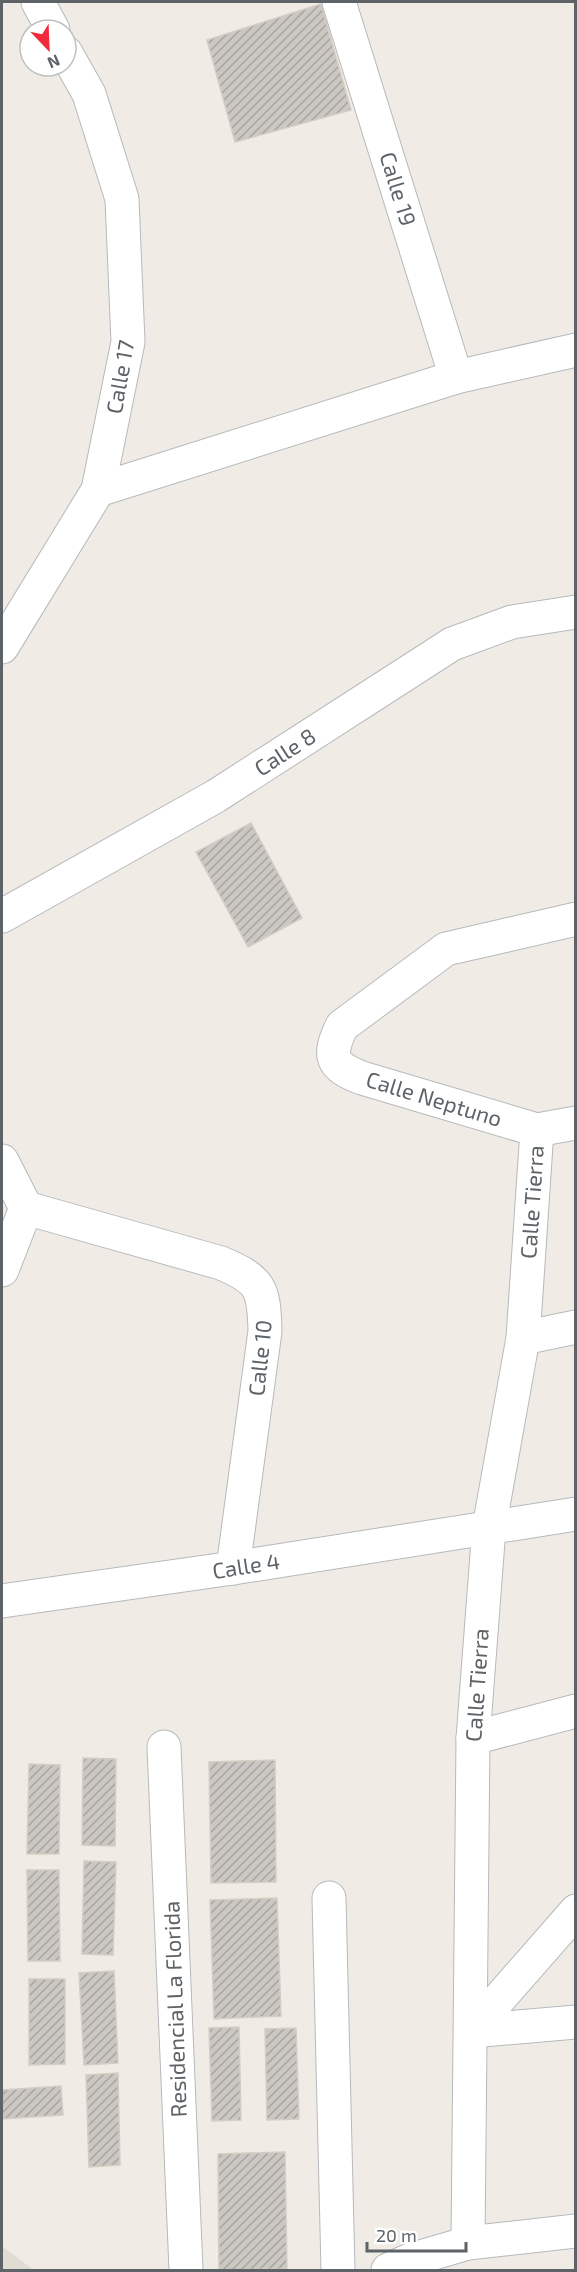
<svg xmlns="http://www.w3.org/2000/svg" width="577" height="2272" font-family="'Exo 2',sans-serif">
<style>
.education{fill:#e0dcd4}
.building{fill:url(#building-hatch);stroke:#d5cdc3;stroke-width:1.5}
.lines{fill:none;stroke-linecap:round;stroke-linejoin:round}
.minor-casing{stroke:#b6b9bd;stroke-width:35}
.minor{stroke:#fff;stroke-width:33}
.labels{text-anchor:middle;stroke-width:6;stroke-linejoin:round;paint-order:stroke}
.street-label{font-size:22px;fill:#5d6367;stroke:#fff}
</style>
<defs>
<pattern id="building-hatch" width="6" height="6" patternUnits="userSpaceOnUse" patternTransform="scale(1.5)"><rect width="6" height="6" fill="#cbc7c2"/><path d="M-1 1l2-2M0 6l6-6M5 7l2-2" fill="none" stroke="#a8a5a1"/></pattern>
</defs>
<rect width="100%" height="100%" fill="#f0ece5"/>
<path class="education" d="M2 2246 31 2268 32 2270H2Z"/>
<g class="building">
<path d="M321 4 351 110 235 142 207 40Z"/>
<path d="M251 823 302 918 248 947 196 852Z"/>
<path d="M83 1758 116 1759 115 1846 82 1845Z"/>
<path d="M275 1760 276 1882 211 1883 209 1762Z"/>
<path d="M29 1764 60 1765 59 1854H27Z"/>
<path d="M84 1861 116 1862 113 1955 82 1954Z"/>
<path d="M27 1870H59L60 1961H28Z"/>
<path d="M277 1898 281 2016 214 2019 210 1900Z"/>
<path d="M114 1971 118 2063 84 2065 79 1973Z"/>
<path d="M29 1979H65V2064L29 2065Z"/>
<path d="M239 2027 241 2120 212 2121 209 2028Z"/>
<path d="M296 2028 299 2119 267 2120 265 2029Z"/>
<path d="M118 2073 120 2165 89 2167 86 2075Z"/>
<path d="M61 2086 63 2115 2 2119V2090Z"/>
<path d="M285 2152 287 2269 219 2270 218 2154Z"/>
</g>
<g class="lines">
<defs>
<g id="minor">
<path d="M38 2 53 30"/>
<path d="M339 2 456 377"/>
<path d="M98 490 456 377 576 350"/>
<path d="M2 647 98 490 128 342 122 199 89 94 66 53"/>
<path d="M2 916 216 796 452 644 512 622 576 612"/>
<path d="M576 919 446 949 342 1026C327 1057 331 1066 362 1078L537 1130 576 1123"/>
<path d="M2 1161 26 1208"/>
<path d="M26 1208 221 1263C261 1280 264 1288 265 1331L233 1568"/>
<path d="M2 1270 26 1208"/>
<path d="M523 1338 576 1327"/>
<path d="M2 1601 233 1568 576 1514"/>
<path d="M473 1738 576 1711"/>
<path d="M164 1747 186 2270"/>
<path d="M329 1898 338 2270"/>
<path d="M471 2031 576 1911"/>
<path d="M471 2031 576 2022"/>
<path d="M468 2243 473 1738 489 1528 523 1338 537 1130"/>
<path d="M388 2270 410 2260 468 2243 576 2231"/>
</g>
</defs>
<use href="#minor" class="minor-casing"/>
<use href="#minor" class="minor"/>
</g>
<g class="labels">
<g class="street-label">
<text transform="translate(398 189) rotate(73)" y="8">Calle 19</text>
<text transform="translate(120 377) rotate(-80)" y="8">Calle 17</text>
<text transform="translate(285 752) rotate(-33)" y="8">Calle 8</text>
<text transform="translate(434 1099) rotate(17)" y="8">Calle Neptuno</text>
<text transform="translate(532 1202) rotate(-86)" y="8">Calle Tierra</text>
<text transform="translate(260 1358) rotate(-84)" y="8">Calle 10</text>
<text transform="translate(246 1566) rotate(-9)" y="8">Calle 4</text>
<text transform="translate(477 1685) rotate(-86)" y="8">Calle Tierra</text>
<text transform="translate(175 2009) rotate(-92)" y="8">Residencial La Florida</text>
</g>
</g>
<rect width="577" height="2272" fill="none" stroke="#5d6367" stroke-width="6"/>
<g transform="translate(48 48) rotate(157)"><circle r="28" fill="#ffffff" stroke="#bec1c2" stroke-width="1.5"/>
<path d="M0-4.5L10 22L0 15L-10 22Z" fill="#f2293b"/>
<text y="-9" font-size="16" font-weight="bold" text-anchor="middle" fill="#5d6367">N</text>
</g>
<path d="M367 2242v9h99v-9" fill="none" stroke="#5d6367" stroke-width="3"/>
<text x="376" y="2242" font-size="18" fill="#5d6367" stroke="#ffffff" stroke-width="4.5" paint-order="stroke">20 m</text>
</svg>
